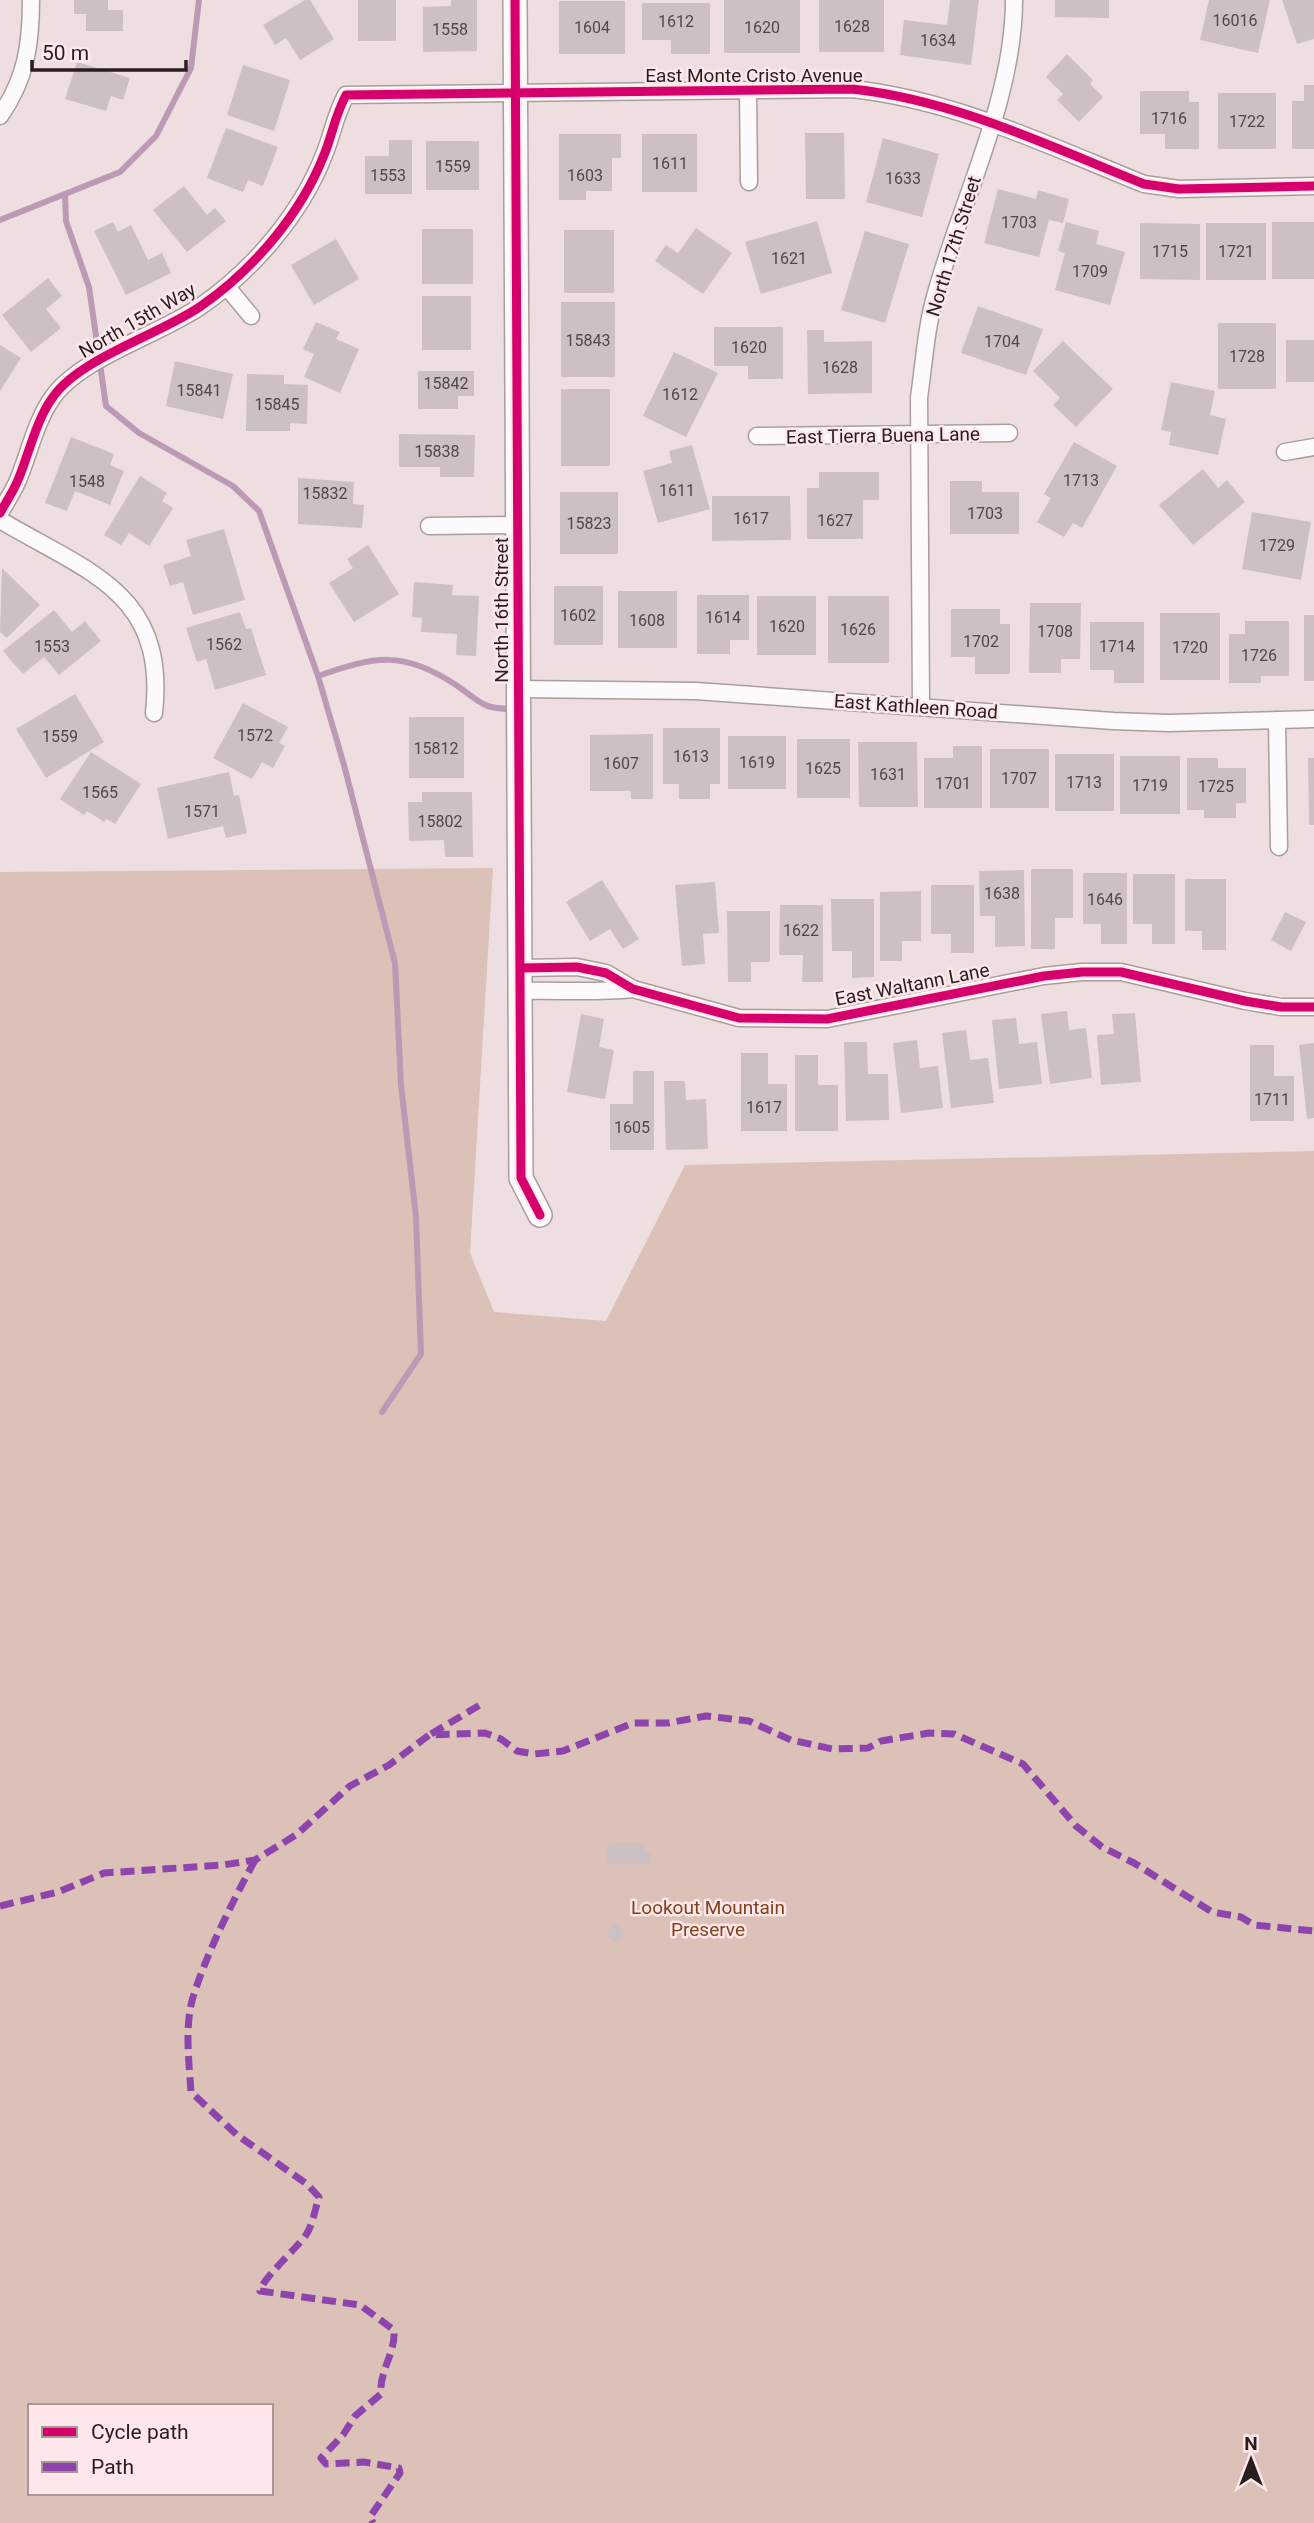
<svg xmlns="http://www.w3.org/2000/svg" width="1314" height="2523" font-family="Roboto,sans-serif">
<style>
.green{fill:#dbc1b7;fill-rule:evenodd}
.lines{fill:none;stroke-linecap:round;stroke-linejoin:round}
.stream{stroke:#bc9ab5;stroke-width:6}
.building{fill:#ccc0c3}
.street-casing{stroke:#a99e9f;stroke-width:19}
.secondary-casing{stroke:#a99e9f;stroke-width:26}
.street{stroke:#fcfafa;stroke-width:16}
.secondary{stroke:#fcfafa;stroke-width:23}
.quiet{stroke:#8e44ad;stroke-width:7;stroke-dasharray:14 7;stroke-linecap:butt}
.cycleway-casing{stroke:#fee7ea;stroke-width:13}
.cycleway{stroke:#d6006c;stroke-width:9}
.labels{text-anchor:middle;stroke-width:5;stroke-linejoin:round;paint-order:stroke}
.number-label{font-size:16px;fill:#514648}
.street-label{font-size:19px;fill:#281e1f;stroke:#fee7ea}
.park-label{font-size:19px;fill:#824119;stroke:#fee7ea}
</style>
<rect width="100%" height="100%" fill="#eedee0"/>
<path class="green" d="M493 868 470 1253 494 1312 606 1321 685 1165 1314 1151V2523H0V872ZM30 2406H271V2493H30Z"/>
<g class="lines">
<g class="stream">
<path d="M65 195 66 221 89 287 106 406 139 433 233 486 259 511 318 676 344 765 395 963 401 1085 416 1217 421 1354 382 1412"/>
<path d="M0 220 120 172 156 136 191 68 199 0"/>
<path d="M318 676C375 656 403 650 456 685 481 702 481 709 513 709"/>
</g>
</g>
<g class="building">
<path d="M74 0H108V10H123V31H86V14H74Z"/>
<path d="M305 0H310L334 39 300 60 286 38 275 45 263 25Z"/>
<rect x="358" y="0" width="38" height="41"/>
<path d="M451 0H477V51L423 52V7L451 6Z"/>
<rect x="724" y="0" width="76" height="53"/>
<rect x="819" y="0" width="65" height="52"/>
<path d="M950 0H979L971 65 900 55 904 20 947 25Z"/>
<path d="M1055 0H1109V18L1055 17Z"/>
<path d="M1209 0H1270L1258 53 1200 40Z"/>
<path d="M1282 0H1314V39L1297 44Z"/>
<rect x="559" y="1" width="66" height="53"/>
<path d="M642 3H710V54H671V40H642Z"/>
<path d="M1067 54 1093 80 1090 84 1103 97 1079 122 1057 100 1063 94 1046 77Z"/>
<path d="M77 62 130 78 123 100 111 96 106 111 65 99Z"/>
<path d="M243 65 290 80 274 131 227 115Z"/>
<path d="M1304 85H1314V149H1292V101H1304Z"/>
<path d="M1140 91H1189V102H1199V149H1165V134H1140Z"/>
<rect x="1218" y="93" width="58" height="56"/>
<path d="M226 128 278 147 263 186 248 180 243 192 207 178Z"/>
<path d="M805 133H844L845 199H806Z"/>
<path d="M559 134H621V158H612V191H586V200H559Z"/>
<rect x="642" y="134" width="55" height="58"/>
<path d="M883 138 939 154 922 217 866 202Z"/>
<path d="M389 140H412V194H365V156H389Z"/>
<rect x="426" y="141" width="53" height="49"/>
<path d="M184 186 207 215 215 208 226 221 187 252 153 210Z"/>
<path d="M998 189 1036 199 1038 190 1069 199 1063 223 1049 220 1039 257 984 243Z"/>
<path d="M817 221 832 273 761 294 745 242Z"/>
<path d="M113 222 118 232 131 225 148 260 162 253 171 273 126 295 94 231Z"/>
<path d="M1066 222 1099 231 1096 244 1125 252 1110 305 1055 290 1065 253 1058 251Z"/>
<rect x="1272" y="222" width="42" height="57"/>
<path d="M1140 223 1200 224V280L1140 279Z"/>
<rect x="1206" y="223" width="60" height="57"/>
<path d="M696 228 732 253 703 294 655 261 666 245 678 253Z"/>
<rect x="422" y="229" width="51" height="55"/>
<rect x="564" y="230" width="50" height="63"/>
<path d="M865 231 909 244 885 323 841 310Z"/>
<path d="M336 239 359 279 314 305 291 265Z"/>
<path d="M48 278 62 296 46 309 61 328 31 352 2 315Z"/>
<rect x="422" y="296" width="49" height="54"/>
<rect x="561" y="302" width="54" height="75"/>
<path d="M978 306 1043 329 1026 375 961 353Z"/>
<path d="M316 322 340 332 336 339 359 349 340 393 304 377 314 354 303 349Z"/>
<rect x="1218" y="323" width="58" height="66"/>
<path d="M714 327H783V379H748V366H714Z"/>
<path d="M807 330H824V342L872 341V393L808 394Z"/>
<rect x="1286" y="340" width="28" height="42"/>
<path d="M1063 341 1113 389 1076 427 1053 405 1060 398 1033 371Z"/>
<path d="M0 345 21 358 0 391Z"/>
<path d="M674 352 718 373 686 437 643 416Z"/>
<path d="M175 361 233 374 223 419 166 406Z"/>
<path d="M418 371H474V396H458V409H418Z"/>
<path d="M247 374 284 375V384L308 385 307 424 290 423V431H246Z"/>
<path d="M1171 382 1215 391 1210 415 1226 419 1218 455 1169 445 1171 432 1161 430Z"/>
<rect x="561" y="389" width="49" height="77"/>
<path d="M399 434 475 435 474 477H440V467H399Z"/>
<path d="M71 437 114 454 110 465 124 471 110 505 75 491 67 511 45 503Z"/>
<path d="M1074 442 1117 466 1082 528 1073 523 1064 537 1037 522 1051 498 1044 494Z"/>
<path d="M692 445 710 509 658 523 643 471 672 463 669 451Z"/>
<path d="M1203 469 1218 488 1227 480 1245 502 1193 545 1159 505Z"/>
<path d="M819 472H879V500H863V539H807V488H819Z"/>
<path d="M140 476 167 493 162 501 173 508 149 546 129 533 121 545 104 535Z"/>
<path d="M298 478 354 482 353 504 364 505 362 528 298 524Z"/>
<path d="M950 481H982V492H1019V534H950Z"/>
<rect x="560" y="492" width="58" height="62"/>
<path d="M712 496H790L791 540 712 541Z"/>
<path d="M1252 512 1311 522 1301 580 1242 569Z"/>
<path d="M224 529 245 600 193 615 183 582 170 586 163 565 191 556 186 540Z"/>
<path d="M368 545 399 594 354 622 329 583 353 568 347 559Z"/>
<path d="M2 568 40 605 7 638 0 632Z"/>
<path d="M414 582 453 585 452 595 479 596 476 656 456 655 457 634 421 632 422 618 412 617Z"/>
<rect x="554" y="586" width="49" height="59"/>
<rect x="618" y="591" width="59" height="57"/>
<path d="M697 595H749V640H730V654H697Z"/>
<rect x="757" y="596" width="59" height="59"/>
<rect x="828" y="596" width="61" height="67"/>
<path d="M1030 603H1081L1080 659H1061V673H1029Z"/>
<path d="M951 609H1000V624H1010V674H975V657H951Z"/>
<path d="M54 610 72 632 85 621 101 641 59 675 44 657 23 674 3 651Z"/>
<path d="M240 612 246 629 251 628 266 675 215 690 206 659 197 662 186 628Z"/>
<rect x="1160" y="613" width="60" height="67"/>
<rect x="1304" y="615" width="10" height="66"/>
<path d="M1245 621H1289V676H1261V683H1229V634H1245Z"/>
<path d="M1090 622H1144V683H1114V670H1090Z"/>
<path d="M75 694 104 742 46 778 16 729Z"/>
<path d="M243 703 288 727 279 743 285 746 273 768 262 762 252 779 213 758Z"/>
<rect x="409" y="717" width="55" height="61"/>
<path d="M663 728H720V784H710V799H679V784H663Z"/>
<path d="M653 734V799H631V791H590V735Z"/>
<rect x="728" y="736" width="58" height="53"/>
<rect x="797" y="739" width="53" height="59"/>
<path d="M858 742H917L918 807H859Z"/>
<path d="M953 746H982V808H924V758H953Z"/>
<rect x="990" y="749" width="59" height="59"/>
<path d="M91 752 141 784 115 824 107 819 104 822 87 811 84 815 60 799Z"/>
<rect x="1055" y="754" width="59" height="57"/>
<rect x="1120" y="756" width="60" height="58"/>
<path d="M1187 758H1218V768H1246V803H1236V818H1204V810H1187Z"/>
<path d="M1308 758H1314V825H1309Z"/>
<path d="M229 772 234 796 239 795 247 833 226 838 223 826 168 839 157 788Z"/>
<path d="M422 792H472L473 857H445L444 840 409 841 408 802H422Z"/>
<path d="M1031 869H1073V918H1055V949H1031Z"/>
<path d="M1024 870 1025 946 995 947V916H980L979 871Z"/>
<path d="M1083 873H1127V944H1101V924H1083Z"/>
<path d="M1133 874H1175V944H1152V924H1133Z"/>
<path d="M1185 879H1226V950H1202V931H1185Z"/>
<path d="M602 880 639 939 623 949 610 929 590 941 566 902Z"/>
<path d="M715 882 719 933 703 934 705 964 682 966 675 885Z"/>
<path d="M931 885H974V953H951V934H931Z"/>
<path d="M921 891V941H902V961H880V892Z"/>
<path d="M831 899H874V977L852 978V951H832Z"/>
<path d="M780 905H823V982H802L803 955H779Z"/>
<path d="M727 911H770V962H751V982H728Z"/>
<path d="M1285 912 1306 922 1291 951 1271 940Z"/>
<path d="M1067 1011 1069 1030 1086 1028 1092 1078 1050 1084 1041 1014Z"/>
<path d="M1135 1013 1141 1082 1101 1085 1097 1035 1114 1034 1112 1014Z"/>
<path d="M581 1014 604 1019 599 1047 614 1050 605 1099 567 1092Z"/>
<path d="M1016 1018 1019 1044 1037 1042 1042 1084 999 1089 992 1020Z"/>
<path d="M966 1030 970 1060 988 1058 994 1103 951 1108 942 1033Z"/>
<path d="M917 1040 920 1068 938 1066 943 1108 901 1113 893 1043Z"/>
<path d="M844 1042H867L868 1074H888L889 1120 846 1121Z"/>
<path d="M1314 1043V1118L1307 1119 1299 1045Z"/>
<path d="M1250 1045H1274V1076H1294V1121H1250Z"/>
<path d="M741 1053H768V1084H787V1131H741Z"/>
<path d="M795 1055H818V1085H838V1131H795Z"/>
<path d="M633 1071H654V1150H610V1104H633Z"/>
<path d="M664 1081H685L686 1100 706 1099 708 1149 666 1150Z"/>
<path d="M619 1843H645V1853H651V1864H607V1845Z"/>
<path d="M613 1923 625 1929 618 1943 606 1936Z"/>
</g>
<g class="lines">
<defs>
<g id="street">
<path d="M748 92 749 182"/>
<path d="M0 116C26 79 31 44 31 0"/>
<path d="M227 287 251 316"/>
<path d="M757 436 1009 433"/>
<path d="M1285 452 1314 447"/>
<path d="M0 513C6 502 13 492 18 480 29 454 36 420 53 397 80 358 161 334 201 306 253 270 301 214 324 155 333 133 334 118 346 95L852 89C955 100 1049 146 1144 184L1179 189 1314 186"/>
<path d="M0 520C89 573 167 592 154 713"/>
<path d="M429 526 517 525"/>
<path d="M519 689 696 691 1113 721 1169 723 1314 719"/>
<path d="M921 705 919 398C924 363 926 327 936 293 962 199 1014 98 1014 0"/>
<path d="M1277 720 1279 847"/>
<path d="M521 968 577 967 606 973 633 989 739 1018 827 1019 1044 976 1082 972H1121L1245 1001 1281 1007H1314"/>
<path d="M521 991C558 990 596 993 633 989"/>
</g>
<path id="secondary" d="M515 0 521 1178 540 1215"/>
</defs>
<use href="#street" class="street-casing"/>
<use href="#secondary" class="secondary-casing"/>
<use href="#street" class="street"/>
<use href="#secondary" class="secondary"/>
<g class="quiet">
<path d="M431 1734 485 1702"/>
<path d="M255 1860C232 1903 209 1948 194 1994 184 2024 189 2061 191 2092L237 2135 307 2184 319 2197C315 2209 313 2224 306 2235 296 2249 263 2278 260 2291L360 2305 394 2330C396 2352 379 2371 381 2394L355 2416 343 2435 321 2458 326 2464 364 2462 399 2468 400 2473 370 2517 373 2523"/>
<path d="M0 1906 58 1892 104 1873 223 1865 255 1860 296 1835 350 1786 389 1765 429 1735 485 1733 501 1739 517 1751 534 1754 563 1751 633 1723H668L706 1716 749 1721 791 1740 832 1749 868 1748 881 1741 929 1733 954 1734 1023 1764 1076 1826 1102 1847 1134 1863 1212 1912 1241 1917 1254 1925 1314 1931"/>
</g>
<defs>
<g id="cycleway">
<path d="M515 0 521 1178 540 1215"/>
<path d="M0 513C6 502 13 492 18 480 29 454 36 420 53 397 80 358 161 334 201 306 253 270 301 214 324 155 333 133 334 118 346 95L852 89C955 100 1049 146 1144 184L1179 189 1314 186"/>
<path d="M521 968 577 967 606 973 633 989 739 1018 827 1019 1044 976 1082 972H1121L1245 1001 1281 1007H1314"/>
</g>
</defs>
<use href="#cycleway" class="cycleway-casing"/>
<use href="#cycleway" class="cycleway"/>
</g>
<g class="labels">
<g class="number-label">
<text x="1235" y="26">16016</text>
<text x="676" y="27">1612</text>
<text x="852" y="32">1628</text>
<text x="592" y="33">1604</text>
<text x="762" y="33">1620</text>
<text x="450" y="35">1558</text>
<text x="938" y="46">1634</text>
<text x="1169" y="124">1716</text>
<text x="1247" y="127">1722</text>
<text x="670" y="169">1611</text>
<text x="453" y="172">1559</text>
<text x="388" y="181">1553</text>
<text x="585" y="181">1603</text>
<text x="903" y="184">1633</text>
<text x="1019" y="228">1703</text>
<text x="1170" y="257">1715</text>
<text x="1236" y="257">1721</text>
<text x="789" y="264">1621</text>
<text x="1090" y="277">1709</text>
<text x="588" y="346">15843</text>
<text x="1002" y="347">1704</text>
<text x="749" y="353">1620</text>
<text x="1247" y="362">1728</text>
<text x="840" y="373">1628</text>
<text x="446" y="389">15842</text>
<text x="199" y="396">15841</text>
<text x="680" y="400">1612</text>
<text x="277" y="410">15845</text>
<text x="437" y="457">15838</text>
<text x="1081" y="486">1713</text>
<text x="87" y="487">1548</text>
<text x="677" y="496">1611</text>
<text x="325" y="499">15832</text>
<text x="985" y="519">1703</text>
<text x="751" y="524">1617</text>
<text x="835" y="526">1627</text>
<text x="589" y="529">15823</text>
<text x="1277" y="551">1729</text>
<text x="578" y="621">1602</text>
<text x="723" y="623">1614</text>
<text x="647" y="626">1608</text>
<text x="787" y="632">1620</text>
<text x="858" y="635">1626</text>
<text x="1055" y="637">1708</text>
<text x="981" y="647">1702</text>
<text x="224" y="650">1562</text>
<text x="52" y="652">1553</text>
<text x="1117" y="652">1714</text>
<text x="1190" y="653">1720</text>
<text x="1259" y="661">1726</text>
<text x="255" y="741">1572</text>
<text x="60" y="742">1559</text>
<text x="436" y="754">15812</text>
<text x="691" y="762">1613</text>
<text x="757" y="768">1619</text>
<text x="621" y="769">1607</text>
<text x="823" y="774">1625</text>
<text x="888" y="780">1631</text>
<text x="1019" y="784">1707</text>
<text x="1084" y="788">1713</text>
<text x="953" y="789">1701</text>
<text x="1150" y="791">1719</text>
<text x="1216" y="792">1725</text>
<text x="100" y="798">1565</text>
<text x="202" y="817">1571</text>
<text x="440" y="827">15802</text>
<text x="1002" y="899">1638</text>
<text x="1105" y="905">1646</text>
<text x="801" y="936">1622</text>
<text x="1272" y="1105">1711</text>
<text x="764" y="1113">1617</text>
<text x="632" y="1133">1605</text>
</g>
<g class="street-label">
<text x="754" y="82">East Monte Cristo Avenue</text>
<text transform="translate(953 246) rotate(-73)" y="7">North 17th Street</text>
<text transform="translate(137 320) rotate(-30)" y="7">North 15th Way</text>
<text transform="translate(883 435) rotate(-1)" y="7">East Tierra Buena Lane</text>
<text transform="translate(501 610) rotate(-90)" y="7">North 16th Street</text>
<text transform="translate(916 706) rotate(4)" y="7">East Kathleen Road</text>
<text transform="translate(912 984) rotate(-11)" y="7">East Waltann Lane</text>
</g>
<g class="park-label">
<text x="708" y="1914">Lookout Mountain<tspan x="708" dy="22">Preserve</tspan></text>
</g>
</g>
<rect x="28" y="2404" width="245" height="91" fill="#fee7ea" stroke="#a89799" stroke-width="2"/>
<rect x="42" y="2427" width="35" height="10" fill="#d6006c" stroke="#a89799" stroke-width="2"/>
<text x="91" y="2439" font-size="21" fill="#281e1f">Cycle path</text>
<rect x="42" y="2462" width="35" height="10" fill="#8e44ad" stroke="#a89799" stroke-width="2"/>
<text x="91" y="2474" font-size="21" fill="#281e1f">Path</text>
<g transform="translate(1251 2460)" stroke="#fee7ea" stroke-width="5" paint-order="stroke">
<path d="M0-5L12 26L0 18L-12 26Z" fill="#281e1f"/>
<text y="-10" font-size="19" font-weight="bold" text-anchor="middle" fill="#281e1f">N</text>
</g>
<path d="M32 60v10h154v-10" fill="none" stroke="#281e1f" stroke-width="3.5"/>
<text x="42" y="60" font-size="21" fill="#281e1f" stroke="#fee7ea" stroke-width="5" paint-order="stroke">50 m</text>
</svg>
